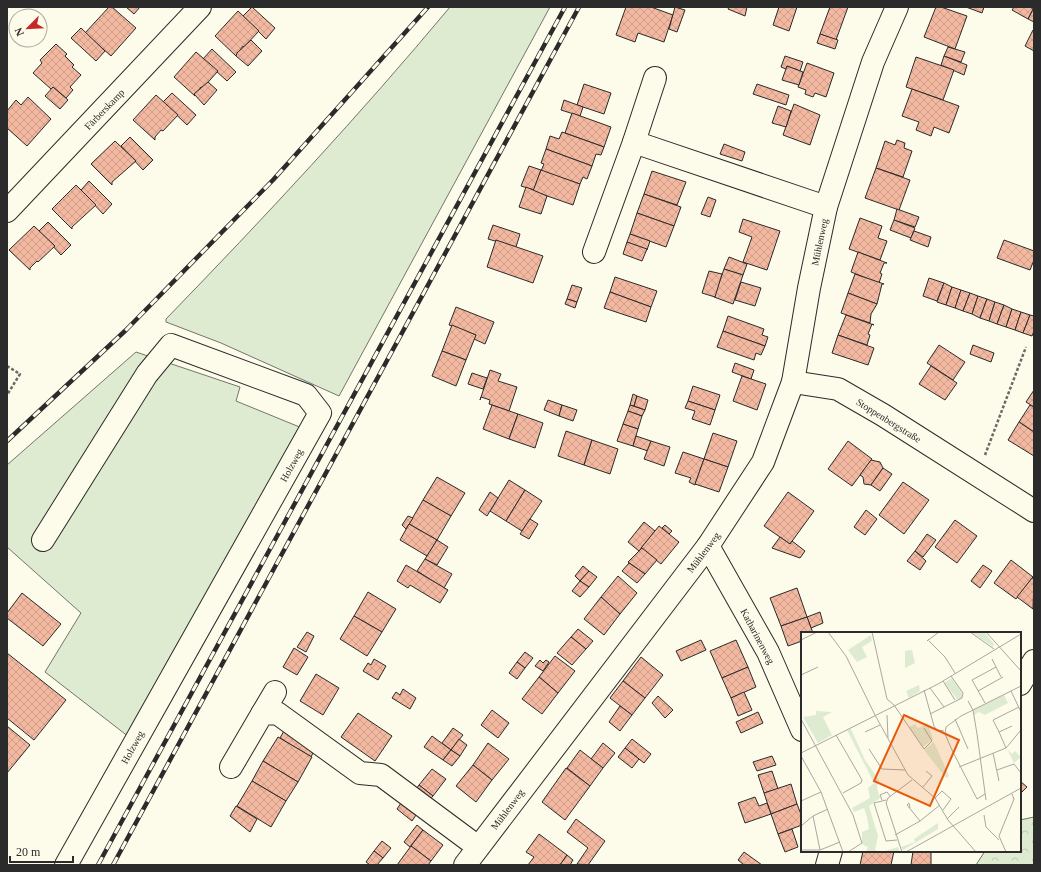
<svg xmlns="http://www.w3.org/2000/svg" width="1041" height="872" font-family="Georgia,serif">
<style>
.forest{fill:url(#forest-crowns);stroke:#74746e}
.garden{fill:#deebd1;stroke:#74746e}
.building{fill:url(#building-cross-hatch);stroke:#2b2b2b}
.lines{fill:none;stroke-linecap:round;stroke-linejoin:round}
.minor-casing{stroke:#2b2b2b;stroke-width:24}
.path{stroke:#6a6964;stroke-width:2.5;stroke-dasharray:3 2;stroke-linecap:butt}
.minor{stroke:#fdfbea;stroke-width:22}
.rail-casing{stroke:#2b2b2b;stroke-width:4.5}
.rail{stroke:#fdfbea;stroke-width:3;stroke-dasharray:9;stroke-linecap:butt}
.labels{text-anchor:middle;stroke-width:3;stroke-linejoin:round;paint-order:stroke}
.street-label{font-size:10px;fill:#2b2b2b;stroke:#fdfbea}
.inset-road{fill:none;stroke:#a9a89e;stroke-width:1}
.view{fill:#e8590c;fill-opacity:0.15;stroke:#e8590c;stroke-width:2}
.inset-edge{fill:none;stroke:#2b2b2b;stroke-width:2}
</style>
<defs>
<pattern id="forest-crowns" width="20" height="18" patternUnits="userSpaceOnUse"><rect width="20" height="18" fill="#deebd1"/><path d="M2 6a3 3 0 1 1 6 0M12 15a3 3 0 1 1 6 0" fill="none" stroke="#bfcab4"/></pattern>
<pattern id="building-cross-hatch" width="8" height="8" patternUnits="userSpaceOnUse"><rect width="8" height="8" fill="#f2b8a0"/><path d="M0 0l8 8M0 8l8-8" fill="none" stroke="#d09e8a"/></pattern>
</defs>
<rect width="100%" height="100%" fill="#fdfbea"/>
<path class="forest" d="M1034 817V865H976L985 851H1020V820Z"/>
<g class="garden">
<path d="M450 7H550L339 396 221 343 166 322V319C264 218 360 115 450 7Z"/>
<path d="M136 352 240 387 236 401 302 428 129 737 45 672 81 613 7 547V465Z"/>
</g>
<g class="building">
<path d="M109 7H112L136 28 111 56 85 33Z"/>
<path d="M126 7H140L134 14Z"/>
<path d="M252 7 275 28 266 39 243 16Z"/>
<path d="M626 7H651L673 15 664 42 638 33 635 42 616 35Z"/>
<path d="M675 7 685 10 677 32 669 29Z"/>
<path d="M729 7H747L745 16 728 9Z"/>
<path d="M779 7H797L789 31 773 25Z"/>
<path d="M830 7H848L836 40 820 34Z"/>
<path d="M936 7H941L967 16 955 49 924 37Z"/>
<path d="M966 7H984L982 13Z"/>
<path d="M1014 7H1030L1033 9 1028 19 1012 10Z"/>
<path d="M1034 8V22L1028 19Z"/>
<path d="M238 11 259 31 244 47 243 46 236 56 215 36Z"/>
<path d="M81 28 105 51 96 61 71 38Z"/>
<path d="M1033 30 1034 31V51L1025 46Z"/>
<path d="M820 34 838 40 835 49 817 43Z"/>
<path d="M251 40 262 51 248 66 236 56 237 53Z"/>
<path d="M56 44 67 54 65 56 74 65 72 67 81 75 70 87 73 90 66 98 53 87 51 89 33 73 42 63 40 60Z"/>
<path d="M948 47 965 52 961 62 944 56Z"/>
<path d="M212 49 236 72 227 81 203 59Z"/>
<path d="M196 52 218 71 203 88 201 87 195 96 174 77Z"/>
<path d="M785 56 803 62 800 71 787 66 786 69 781 67Z"/>
<path d="M944 56 967 65 964 75 941 65Z"/>
<path d="M916 57 954 70 943 100 906 87Z"/>
<path d="M807 63 834 73 826 97 815 93 813 97 805 94 806 90 798 87Z"/>
<path d="M787 66 803 72 799 85 782 80Z"/>
<path d="M208 82 217 90 204 105 194 94Z"/>
<path d="M584 84 611 93 604 114 577 105Z"/>
<path d="M757 84 789 95 786 105 753 94Z"/>
<path d="M53 87 68 100 60 109 45 96Z"/>
<path d="M912 89 959 106 949 133 934 127 931 136 916 130 919 122 902 116Z"/>
<path d="M172 93 196 115 187 125 163 102Z"/>
<path d="M156 95 178 115 163 131 161 130 155 137V140L133 120Z"/>
<path d="M28 97 51 119 27 146 7 128V111L16 100 21 105Z"/>
<path d="M564 100 583 107 580 116 561 110Z"/>
<path d="M794 104 820 115 810 145 783 135Z"/>
<path d="M778 106 791 111 786 127 772 123Z"/>
<path d="M572 113 611 127 604 147 565 133Z"/>
<path d="M562 132 604 147 601 155 596 154 592 166 546 149 550 136 559 139Z"/>
<path d="M130 137 153 160 143 170 121 146Z"/>
<path d="M897 140 905 143 904 148 912 151 903 177 876 168 885 141 895 145Z"/>
<path d="M115 141 136 161 112 182V185L91 164Z"/>
<path d="M724 144 745 152 742 161 720 154Z"/>
<path d="M546 149 592 166 587 179 583 177 580 184 541 171 544 164 541 163Z"/>
<path d="M529 166 541 170 534 190 521 186Z"/>
<path d="M876 168 910 180 899 210 865 198Z"/>
<path d="M541 170 580 184 573 205 533 191Z"/>
<path d="M652 171 686 182 677 205 644 194Z"/>
<path d="M89 181 112 204 103 214 81 190Z"/>
<path d="M76 185 96 205 72 227V229L52 209Z"/>
<path d="M526 187 547 196 541 214 519 207Z"/>
<path d="M644 194 681 207 674 226 637 213Z"/>
<path d="M708 197 716 200 710 217 701 214Z"/>
<path d="M897 209 919 217 915 227 894 220Z"/>
<path d="M637 213 674 226 666 247 630 234Z"/>
<path d="M860 218 882 226 878 238 887 241 880 260 849 249Z"/>
<path d="M743 219 780 231 767 270 743 262 752 237 739 232Z"/>
<path d="M894 220 915 228 911 238 890 230Z"/>
<path d="M48 222 71 245 61 255 39 231Z"/>
<path d="M493 225 520 234 516 247 488 239Z"/>
<path d="M34 226 55 246 38 262 37 261 30 268V270L9 250Z"/>
<path d="M914 231 931 237 928 247 910 240Z"/>
<path d="M630 234 650 241 647 250 627 242Z"/>
<path d="M496 240 543 256 533 283 487 267Z"/>
<path d="M1004 240 1034 251V260L1030 270 997 258Z"/>
<path d="M627 242 647 249 642 261 623 254Z"/>
<path d="M858 252 887 263H884L880 273 882 274 879 283 851 272Z"/>
<path d="M729 257 747 264 743 275 724 269Z"/>
<path d="M724 269 743 275 733 304 714 297Z"/>
<path d="M709 271 722 274 715 297 702 293Z"/>
<path d="M855 274 884 284H882L877 304 848 293Z"/>
<path d="M615 277 657 291 651 307 610 292Z"/>
<path d="M929 278 944 283 937 301 923 296Z"/>
<path d="M741 282 761 288 755 306 735 300Z"/>
<path d="M944 283 952 287 946 305 937 302Z"/>
<path d="M572 285 582 288 577 302 567 299Z"/>
<path d="M952 287 961 290 955 308 946 305Z"/>
<path d="M961 290 970 293 963 311 955 308Z"/>
<path d="M610 292 651 307 646 322 604 308Z"/>
<path d="M848 293 877 304 871 314 870 323 841 313Z"/>
<path d="M970 293 978 296 972 314 963 311Z"/>
<path d="M978 296 987 299 980 318 972 314Z"/>
<path d="M567 299 577 302 575 308 565 304Z"/>
<path d="M987 299 995 302 989 321 980 318Z"/>
<path d="M995 302 1004 305 997 324 989 321Z"/>
<path d="M1004 305 1012 309 1006 327 997 324Z"/>
<path d="M456 307 494 322 485 344 474 339 476 335 449 325Z"/>
<path d="M1012 309 1021 312 1015 330 1006 327Z"/>
<path d="M1021 312 1030 315 1023 333 1015 330Z"/>
<path d="M846 315 874 325 872 324 868 334 870 335 867 345 838 335Z"/>
<path d="M1030 315 1034 316V331L1032 336 1023 333Z"/>
<path d="M728 316 764 329 762 335 768 337 765 346 723 331Z"/>
<path d="M452 325 476 335 466 360 442 351Z"/>
<path d="M723 331 765 346 761 355 756 353 754 360 717 347Z"/>
<path d="M838 335 874 348 868 365 832 353Z"/>
<path d="M939 345 965 362 953 380 927 363Z"/>
<path d="M973 345 994 353 991 362 970 354Z"/>
<path d="M442 351 466 360 456 386 432 376Z"/>
<path d="M735 363 754 370 751 379 732 372Z"/>
<path d="M931 366 957 383 945 400 919 384Z"/>
<path d="M490 370 501 374 498 381 517 387 509 411 489 404 490 400 481 397 480 400Z"/>
<path d="M472 373 487 378 483 389 468 384Z"/>
<path d="M742 376 766 384 757 410 733 401Z"/>
<path d="M693 386 720 395 715 410 688 401Z"/>
<path d="M1034 390V407L1026 402Z"/>
<path d="M633 394 637 396 634 406 630 405Z"/>
<path d="M637 396 648 400 645 410 634 406Z"/>
<path d="M548 400 562 405 559 416 544 410Z"/>
<path d="M688 401 715 410 710 425 692 419 695 411 685 408Z"/>
<path d="M492 405 518 414 509 439 483 429Z"/>
<path d="M562 405 577 410 573 421 559 416Z"/>
<path d="M630 405 645 410 642 416 628 411Z"/>
<path d="M1030 405 1034 407V432L1019 422Z"/>
<path d="M628 411 642 416 638 429 623 424Z"/>
<path d="M518 414 543 423 535 448 509 439Z"/>
<path d="M1019 422 1034 432V456L1008 440Z"/>
<path d="M623 424 638 429 633 446 617 441Z"/>
<path d="M566 431 592 440 584 465 558 456Z"/>
<path d="M713 433 737 441 728 467 704 459Z"/>
<path d="M636 436 651 441 648 451 633 446Z"/>
<path d="M592 440 618 449 610 474 584 465Z"/>
<path d="M651 441 670 447 664 466 644 459Z"/>
<path d="M848 441 872 459 852 486 828 469Z"/>
<path d="M683 452 704 459 695 485 689 482 691 478 675 473Z"/>
<path d="M704 459 728 467 719 492 695 484Z"/>
<path d="M871 460 880 462 883 468 871 485 864 484 863 477 860 475Z"/>
<path d="M883 468 892 474 880 491 871 485Z"/>
<path d="M437 477 465 493 451 516 423 500Z"/>
<path d="M509 480 525 490 506 521 490 511Z"/>
<path d="M903 482 929 500 904 534 879 515Z"/>
<path d="M525 490 542 501 522 531 506 521Z"/>
<path d="M490 492 498 498 487 516 479 510Z"/>
<path d="M788 492 814 511 790 544 764 526Z"/>
<path d="M423 500 451 516 437 540 409 524Z"/>
<path d="M866 510 877 519 865 535 854 527Z"/>
<path d="M408 516 413 518 406 529 402 525Z"/>
<path d="M530 519 538 524 529 539 520 534Z"/>
<path d="M955 520 977 536 957 563 935 547Z"/>
<path d="M644 522 655 531 639 551 628 542Z"/>
<path d="M409 524 437 540 427 556 400 540Z"/>
<path d="M665 525 672 531 669 534 662 528Z"/>
<path d="M659 526 679 542 661 564 641 548Z"/>
<path d="M927 534 936 540 923 557 915 551Z"/>
<path d="M780 537 790 544 792 541 805 551 800 558 772 548Z"/>
<path d="M437 540 448 547 437 565 425 559Z"/>
<path d="M642 548 657 560 645 574 628 562Z"/>
<path d="M915 551 926 561 920 570 907 561Z"/>
<path d="M425 559 452 574 444 588 417 571Z"/>
<path d="M1011 560 1033 577 1016 599 994 583Z"/>
<path d="M629 563 645 574 637 583 622 571Z"/>
<path d="M406 565 448 590 440 603 410 585 408 588 397 581Z"/>
<path d="M983 565 992 571 980 588 971 581Z"/>
<path d="M583 566 589 571 580 581 575 576Z"/>
<path d="M589 571 597 577 589 587 580 581Z"/>
<path d="M618 576 637 593 620 614 601 597Z"/>
<path d="M1032 578 1034 579 1033 609 1017 597Z"/>
<path d="M580 581 589 587 580 597 572 591Z"/>
<path d="M797 588 807 617 781 626 770 598Z"/>
<path d="M368 592 396 609 382 632 354 616Z"/>
<path d="M22 593 61 624 43 646 7 618V613Z"/>
<path d="M601 597 620 614 604 635 584 619Z"/>
<path d="M820 612 823 623 811 628 807 617Z"/>
<path d="M354 616 382 632 367 656 340 639Z"/>
<path d="M807 617 813 633H802V641L788 646 781 626Z"/>
<path d="M578 629 593 641 586 649 571 637Z"/>
<path d="M307 632 314 636 306 652 297 647Z"/>
<path d="M571 637 586 649 572 665 557 653Z"/>
<path d="M701 640 706 650 681 661 676 651Z"/>
<path d="M736 640 748 667 722 678 710 651Z"/>
<path d="M294 648 308 657 297 675 283 667Z"/>
<path d="M525 652 533 658 525 668 517 662Z"/>
<path d="M7 653 66 700 34 740 7 718Z"/>
<path d="M555 656 575 671 558 693 539 677Z"/>
<path d="M641 657 663 675 645 698 623 681Z"/>
<path d="M374 659 386 666 378 680 363 671 368 663 371 665Z"/>
<path d="M540 660 543 663 546 660 549 662 543 671 535 666Z"/>
<path d="M517 662 525 668 517 679 509 673Z"/>
<path d="M748 667 756 687 731 698 722 678Z"/>
<path d="M316 674 339 688 323 715 300 701Z"/>
<path d="M539 677 558 693 542 714 522 699Z"/>
<path d="M623 681 645 698 632 715 610 698Z"/>
<path d="M403 689 416 698 410 709 392 698 396 692 400 695Z"/>
<path d="M744 692 752 710 738 716 731 698Z"/>
<path d="M658 696 673 710 665 718 652 703Z"/>
<path d="M620 706 632 715 620 731 609 722Z"/>
<path d="M492 710 509 723 498 738 481 725Z"/>
<path d="M758 712 763 723 741 733 736 722Z"/>
<path d="M358 713 392 736 375 761 341 737Z"/>
<path d="M7 726 30 745 7 773Z"/>
<path d="M453 728 463 735 451 750 442 743Z"/>
<path d="M285 729 315 749 311 757 280 738Z"/>
<path d="M432 736 451 750 443 760 424 747Z"/>
<path d="M278 737 312 757 298 782 263 761Z"/>
<path d="M459 739 467 745 460 756 451 750Z"/>
<path d="M632 739 651 754 644 763 625 748Z"/>
<path d="M488 743 509 759 492 780 473 765Z"/>
<path d="M603 743 615 753 603 768 591 759Z"/>
<path d="M625 748 639 759 632 768 618 757Z"/>
<path d="M451 750 460 756 452 766 443 760Z"/>
<path d="M580 750 603 768 590 786 567 768Z"/>
<path d="M772 756 776 765 757 771 753 762Z"/>
<path d="M263 761 298 782 286 801 252 781Z"/>
<path d="M473 765 492 780 476 802 456 786Z"/>
<path d="M566 768 590 786 565 820 542 802Z"/>
<path d="M432 769 446 779 433 796 419 785Z"/>
<path d="M772 771 778 789 764 793 758 775Z"/>
<path d="M252 781 286 801 271 827 237 806Z"/>
<path d="M1020 781 1027 787 1020 794Z"/>
<path d="M791 784 797 804 771 814 764 793Z"/>
<path d="M419 785 433 796 427 803 414 792Z"/>
<path d="M755 797 759 806 767 803 771 814 745 823 738 803Z"/>
<path d="M403 800 418 812 412 821 397 809Z"/>
<path d="M797 804 802 817V825L778 834 771 814Z"/>
<path d="M236 806 257 819 250 832 230 816Z"/>
<path d="M576 819 605 841 588 865 577 864 588 848 567 832Z"/>
<path d="M417 825 423 830 410 847 404 842Z"/>
<path d="M792 829 798 847 785 852 778 834Z"/>
<path d="M423 830 443 845 431 861 411 846Z"/>
<path d="M539 834 567 855 560 865H528L534 857 526 852Z"/>
<path d="M382 841 391 848 383 858 374 851Z"/>
<path d="M411 846 431 861 428 865H397Z"/>
<path d="M374 851 383 858 377 865H370L366 862Z"/>
<path d="M863 851H894L891 865H860Z"/>
<path d="M913 851H931V865H911Z"/>
<path d="M744 852 762 865H744L738 860Z"/>
<path d="M567 855 573 860 570 865H560Z"/>
</g>
<g class="lines">
<defs>
<g id="minor">
<path d="M634 142 655 78"/>
<path d="M7 211 200 7"/>
<path d="M594 252 634 142 826 207"/>
<path d="M793 382 838 389 883 415 1034 511"/>
<path d="M43 540 147 374 171 345 306 395 320 413 66 865"/>
<path d="M708 546 768 652 802 730"/>
<path d="M1020 684 1034 661"/>
<path d="M262 714 275 692"/>
<path d="M231 767 262 714 277 713 360 773 381 775 478 847"/>
<path d="M465 865 708 546 763 462 793 382 809 288 826 207 873 62 897 7"/>
<path d="M827 865 831 851"/>
</g>
</defs>
<use href="#minor" class="minor-casing"/>
<g class="path">
<path d="M7 366 20 374 7 395"/>
<path d="M985 455 1026 347"/>
</g>
<use href="#minor" class="minor"/>
<defs>
<g id="rail">
<path d="M7 441 126 330 273 180 428 7"/>
<path d="M98 865 565 7"/>
<path d="M113 865 579 7"/>
</g>
</defs>
<use href="#rail" class="rail-casing"/>
<use href="#rail" class="rail"/>
</g>
<g class="labels">
<g class="street-label">
<text transform="translate(104 109) rotate(-46)" y="4">Färberskamp</text>
<text transform="translate(819 242) rotate(-78)" y="4">Mühlenweg</text>
<text transform="translate(889 420) rotate(32)" y="4">Stoppenbergstraße</text>
<text transform="translate(291 465) rotate(-61)" y="4">Holzweg</text>
<text transform="translate(703 552) rotate(-53)" y="4">Mühlenweg</text>
<text transform="translate(758 636) rotate(62)" y="4">Katharinenweg</text>
<text transform="translate(132 747) rotate(-61)" y="4">Holzweg</text>
<text transform="translate(507 809) rotate(-53)" y="4">Mühlenweg</text>
</g>
</g>
<g transform="translate(801 632)">
<rect width="220" height="220" fill="#fdfbea"/>
<path d="M170 0H183L193 12 192 15ZM70 3 71 9 61 15 66 25 56 30 47 18ZM111 18 114 31 104 36V19ZM151 46 161 61V66L157 68 143 51ZM118 53 119 59 108 66 105 59Z" fill="#deebd1"/>
<path d="M203 63 207 71 184 83 178 80 173 83V77ZM15 79 31 80 22 85 31 103 17 111 2 85 15 83ZM50 97 64 128 78 148 76 156 79 166 68 174 77 204 74 218 81 220 97 215 99 220H65L67 215 61 212V200L68 197 66 185 63 176 53 180 51 176 69 166 67 156 73 151 46 98ZM206 117 211 122 214 119 220 125 213 131ZM137 191V197L102 218 100 215 114 210 113 207Z" fill="#deebd1"/>
<path d="M127 91 132 107 122 115 108 95 114 92 117 96ZM133 110 148 144 145 146 123 118Z" fill="#deebd1"/>
<path class="inset-road" d="M27 0 45 24 74 83 107 143 134 166 147 188 175 220M71 0 86 67 93 73 123 117 131 109 123 96M169 0 193 17M185 0 220 39M128 7 126 9 138 0M0 8 16 0M128 9 144 25 154 41M191 27 200 45M0 43 17 35M142 49 154 68M129 56 143 75M123 58 133 94 136 98 143 99M177 59 202 45M210 59 220 80M167 69 172 78 176 102 185 168M184 71 171 48 195 35M129 82 161 66 162 61 150 44M86 83 87 106M0 87 52 183 61 211 47 220M154 87 167 117M64 100 79 93M198 100 192 88 218 75M35 103 61 148 60 151 42 161M205 116 198 100 211 94M68 117 81 137 104 138M0 121 137 52 220 2M192 121 198 149M0 124 20 160 42 220M158 135 205 116 220 98M196 138 213 132 220 141M122 155 131 144 125 139M184 162 176 167 151 118 144 102 145 95 160 84 220 54M134 166 141 159 150 167 142 178M81 168 79 163 86 160 89 164M85 168 73 171 85 209 96 208M0 169 20 160M109 176 108 171 106 173 119 189M183 183 185 195 198 208M12 184 19 218M146 187 158 175M0 194 12 184 27 177M94 203 119 189 139 173M0 218H19L39 210M101 220 85 171 87 166 111 148M105 220 220 156M205 220 198 204 213 167 211 162"/>
<path class="view" d="M103 83 158 108 129 174 73 149Z"/>
<rect width="220" height="220" class="inset-edge"/>
</g>
<rect width="1041" height="872" fill="none" stroke="#2b2b2b" stroke-width="16"/>
<g transform="translate(28 28) rotate(246)"><circle r="19" fill="#fdfbea" stroke="#a9a89e"/>
<path d="M0-3L7 15L0 10L-7 15Z" fill="#c62828"/>
<text y="-6" font-size="11" font-weight="bold" text-anchor="middle" fill="#2b2b2b">N</text>
</g>
<path d="M10 856v6h63v-6" fill="none" stroke="#2b2b2b" stroke-width="2"/>
<text x="16" y="856" font-size="12" fill="#2b2b2b" stroke="#fdfbea" stroke-width="3" paint-order="stroke">20 m</text>
</svg>
